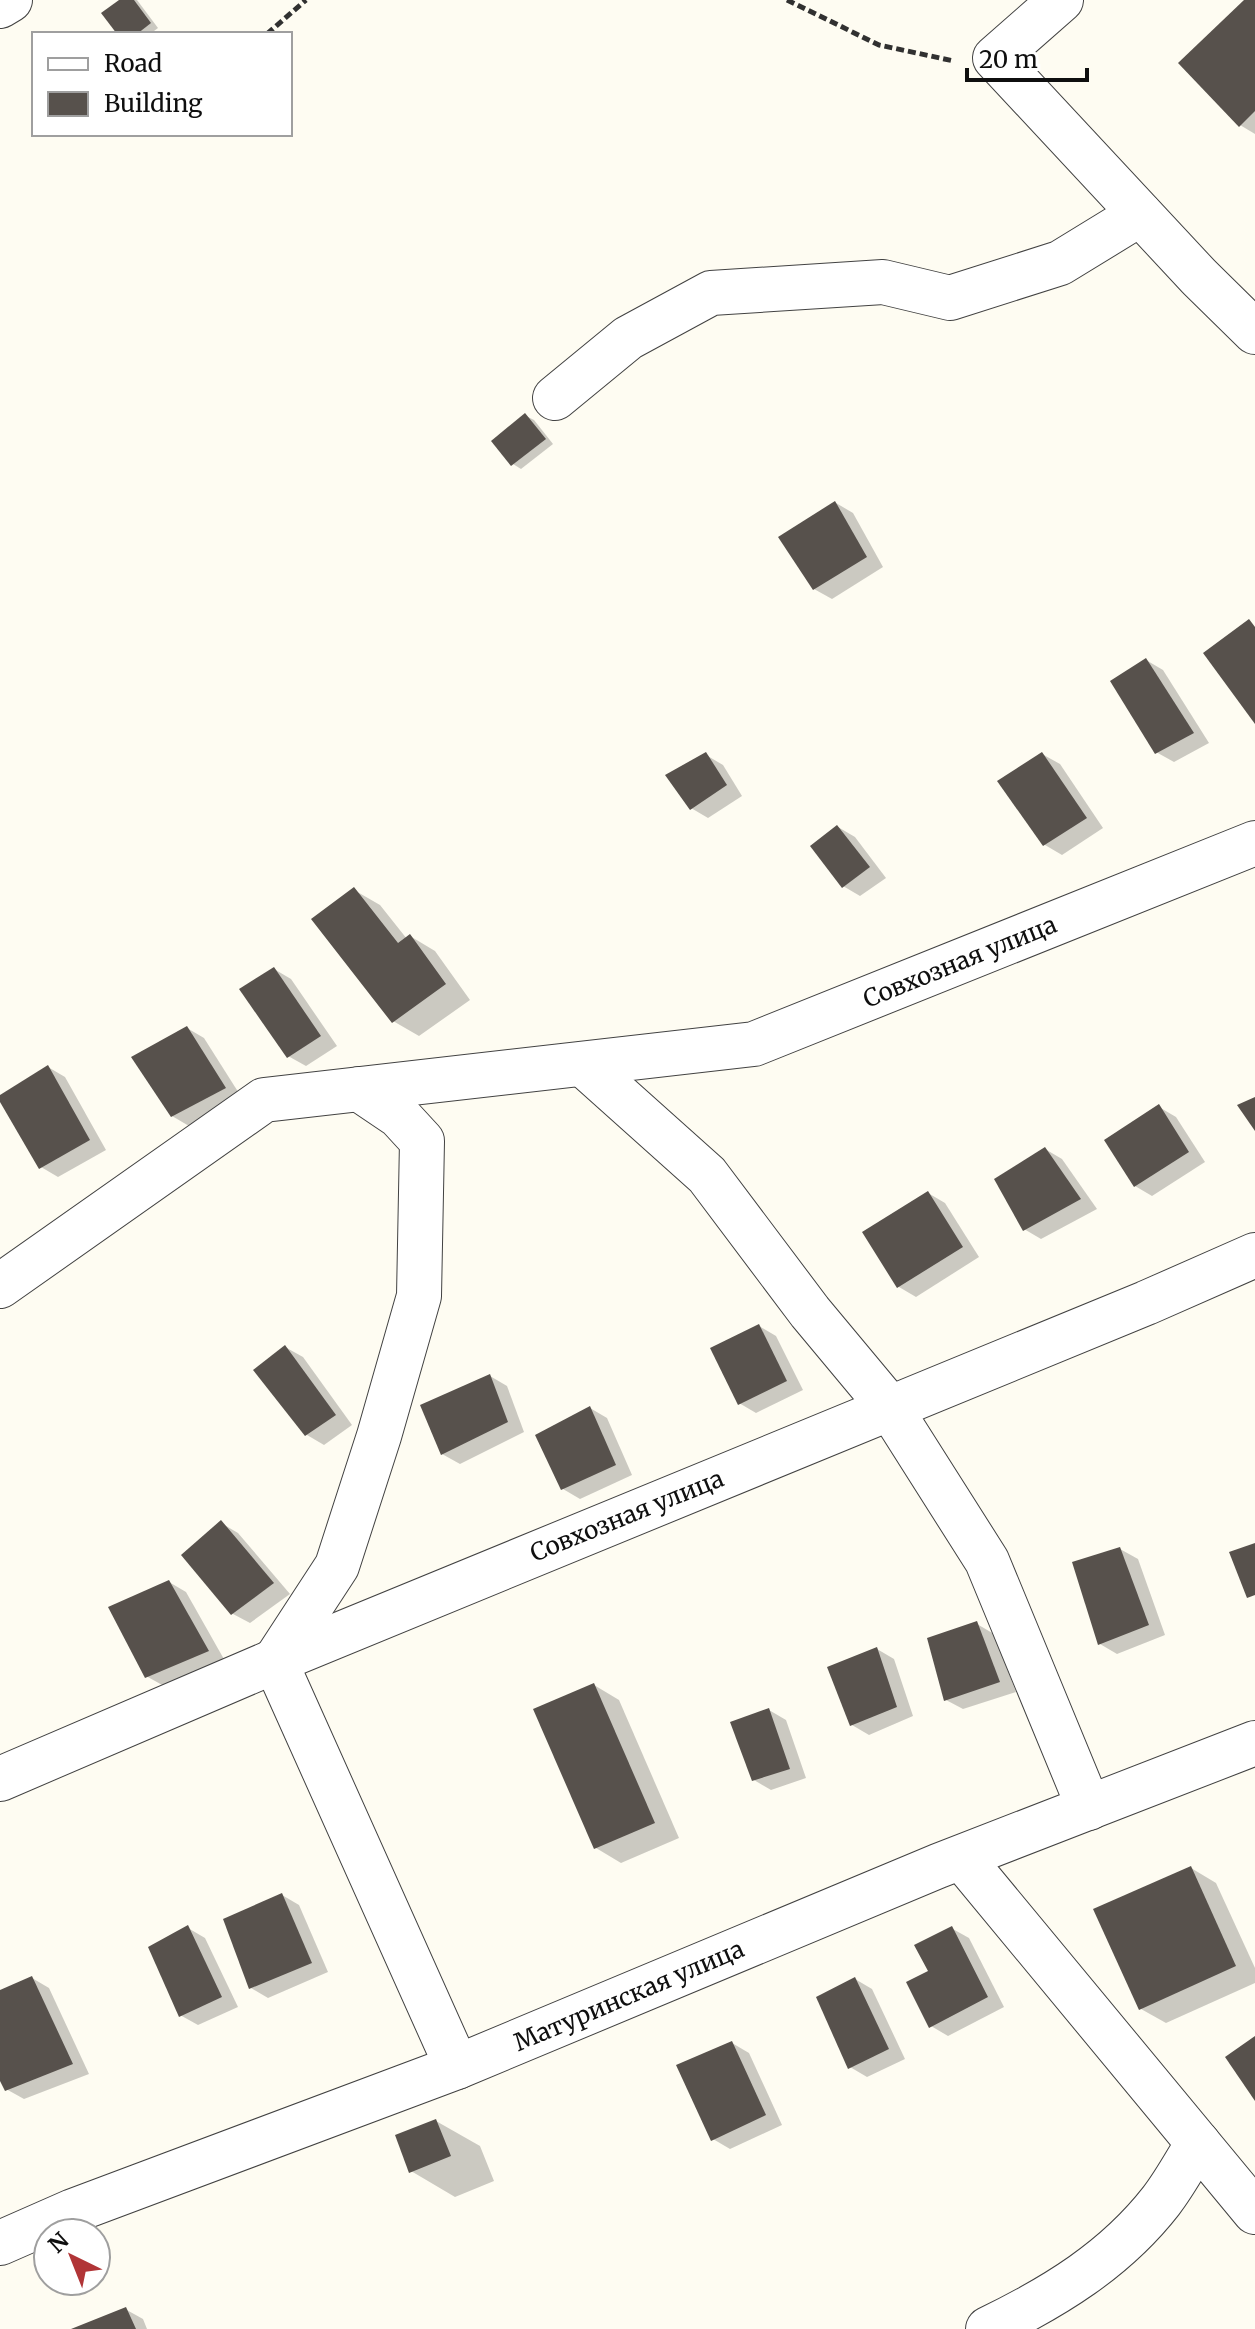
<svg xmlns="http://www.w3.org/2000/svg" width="1255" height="2329" font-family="Merriweather,serif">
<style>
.shadow{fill:#0003}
.building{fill:#57514c}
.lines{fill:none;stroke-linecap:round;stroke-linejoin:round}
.minor-casing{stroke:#424242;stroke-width:46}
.path{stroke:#313131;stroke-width:5;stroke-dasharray:8 4;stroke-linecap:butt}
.minor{stroke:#fff;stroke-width:44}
.labels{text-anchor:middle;stroke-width:8;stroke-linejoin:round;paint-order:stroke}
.street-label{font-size:24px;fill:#0f0f0f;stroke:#fff}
</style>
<rect width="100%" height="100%" fill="#fefcf2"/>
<g class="shadow">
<path d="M122 0H137L158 28 150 34H119Z"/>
<path d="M1247 0H1255V134L1240 125Z"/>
<path d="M526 416 534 420 553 444 521 469 513 464Z"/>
<path d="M836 503 853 513 883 567 832 599 814 589Z"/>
<path d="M1146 660 1163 670 1209 743 1174 762 1156 752Z"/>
<path d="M1042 754 1060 764 1103 828 1062 855 1045 845Z"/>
<path d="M706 755 723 765 742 796 708 818 691 808Z"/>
<path d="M838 827 855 837 886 878 860 896 843 886Z"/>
<path d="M354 890 380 905 407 939 410 936 435 951 470 1000 419 1036 393 1021Z"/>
<path d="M274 969 291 979 337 1046 306 1066 288 1056Z"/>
<path d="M187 1028 204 1038 242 1098 189 1126 172 1116Z"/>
<path d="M48 1067 65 1077 106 1150 58 1177 41 1167 0 1097Z"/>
<path d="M1159 1107 1176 1117 1205 1162 1152 1196 1135 1186Z"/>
<path d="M1045 1149 1062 1159 1097 1209 1041 1239 1024 1229Z"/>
<path d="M928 1193 945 1203 979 1257 916 1297 899 1287 865 1232Z"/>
<path d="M759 1326 776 1336 803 1390 756 1413 739 1403Z"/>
<path d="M285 1347 303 1357 352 1425 324 1445 307 1435Z"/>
<path d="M490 1376 507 1386 524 1432 460 1464 442 1454Z"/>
<path d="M590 1408 607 1418 632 1475 580 1499 563 1489Z"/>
<path d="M221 1523 238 1533 290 1594 250 1623 233 1614Z"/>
<path d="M1120 1549 1138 1559 1165 1635 1117 1654 1100 1644Z"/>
<path d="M169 1582 186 1592 225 1661 164 1686 146 1676Z"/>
<path d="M977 1624 994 1634 1016 1692 963 1709 946 1700Z"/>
<path d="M877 1649 894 1659 913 1716 869 1735 852 1725Z"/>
<path d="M594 1685 619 1700 679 1838 621 1863 596 1848Z"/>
<path d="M769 1710 786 1720 806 1778 771 1790 754 1780Z"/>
<path d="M1191 1868 1216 1883 1255 1968V1983L1166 2023 1141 2009Z"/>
<path d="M282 1895 299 1905 328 1972 268 1998 251 1988Z"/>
<path d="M188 1928 205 1938 238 2007 198 2025 180 2015Z"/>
<path d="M951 1928 969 1938 1004 2007 948 2036 931 2026Z"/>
<path d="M32 1978 49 1988 89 2074 24 2099 6 2089 0 2076V1992Z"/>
<path d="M855 1979 872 1989 905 2059 867 2077 850 2067Z"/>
<path d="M732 2043 749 2053 782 2125 730 2149 713 2139Z"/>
<path d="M436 2121 480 2146 494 2181 455 2197 411 2171Z"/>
<path d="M125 2309 143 2319 147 2329H76Z"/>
</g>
<g class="building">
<path d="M119 0H134L151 23 137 34H117L101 13Z"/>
<path d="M1244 0H1255V111L1239 127 1178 63Z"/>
<path d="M525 413 546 439 511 466 491 441Z"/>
<path d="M835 501 867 557 813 590 778 537Z"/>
<path d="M1249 619 1255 627V724L1203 653Z"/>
<path d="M1146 658 1194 733 1155 754 1110 681Z"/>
<path d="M706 752 727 785 690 810 665 775Z"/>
<path d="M1042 752 1087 818 1043 846 997 781Z"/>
<path d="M837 825 870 867 842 888 810 846Z"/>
<path d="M354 887 398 943 410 934 446 984 392 1023 311 919Z"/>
<path d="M274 967 321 1036 287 1058 239 989Z"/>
<path d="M187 1026 226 1088 171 1117 131 1057Z"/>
<path d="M48 1065 90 1140 39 1169 0 1102V1095Z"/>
<path d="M1255 1097V1131L1237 1105Z"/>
<path d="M1159 1104 1189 1152 1134 1187 1104 1140Z"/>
<path d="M1045 1147 1081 1199 1023 1231 994 1179Z"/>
<path d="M928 1191 963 1247 897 1288 862 1232Z"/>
<path d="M759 1324 787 1381 738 1405 710 1348Z"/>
<path d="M285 1345 336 1415 305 1436 253 1370Z"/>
<path d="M490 1374 508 1422 441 1455 420 1405Z"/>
<path d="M590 1406 616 1465 561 1490 535 1435Z"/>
<path d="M221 1520 274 1583 231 1615 181 1555Z"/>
<path d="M1255 1543V1595L1247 1598 1229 1552Z"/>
<path d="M1120 1547 1149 1625 1098 1645 1072 1562Z"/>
<path d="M169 1580 209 1651 145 1678 108 1607Z"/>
<path d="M977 1621 1000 1682 944 1701 927 1638Z"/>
<path d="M877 1647 897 1707 850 1726 827 1667Z"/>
<path d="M594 1683 655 1823 594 1849 533 1709Z"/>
<path d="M769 1708 790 1769 752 1781 730 1722Z"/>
<path d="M1191 1866 1236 1966 1139 2010 1093 1909Z"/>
<path d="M282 1893 312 1963 249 1989 223 1919Z"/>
<path d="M188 1925 222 1997 179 2017 148 1947Z"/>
<path d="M952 1926 988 1997 929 2028 906 1982 928 1971 914 1945Z"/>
<path d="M32 1976 73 2064 5 2091 0 2081V1990Z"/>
<path d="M855 1977 889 2049 848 2069 816 1997Z"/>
<path d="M1255 2036V2101L1225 2057Z"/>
<path d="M732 2041 766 2115 711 2141 676 2065Z"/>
<path d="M436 2119 451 2156 409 2173 395 2135Z"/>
<path d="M126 2307 136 2329H71Z"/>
</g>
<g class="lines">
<defs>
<g id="minor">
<path d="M1061 0 995 58 1199 277 1255 332"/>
<path d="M0 6 10 0"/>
<path d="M555 398 628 338 711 293 883 282 950 298 1060 263 1140 214"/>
<path d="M583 1064 707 1175 810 1312 890 1408 987 1561 1089 1808"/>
<path d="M0 1286 264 1100 754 1044 1255 843"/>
<path d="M275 1661 337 1566 379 1436 419 1296 422 1141 399 1116 359 1089"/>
<path d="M275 1661 457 2067"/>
<path d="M0 1779 275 1661 1146 1303 1255 1255"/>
<path d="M962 1858 1255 2212"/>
<path d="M0 2243 73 2211 457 2067 938 1866 1255 1743"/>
<path d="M988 2329C1054 2297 1115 2260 1161 2201 1175 2183 1186 2162 1198 2143"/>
</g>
</defs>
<use href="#minor" class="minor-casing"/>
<g class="path">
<path d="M787 0 879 45 954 61"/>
<path d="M267 34 306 0"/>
</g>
<use href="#minor" class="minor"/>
</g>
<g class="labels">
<g class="street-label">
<text transform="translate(960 962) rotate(-22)" y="8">Совхозная улица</text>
<text transform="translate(627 1516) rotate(-22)" y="8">Совхозная улица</text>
<text transform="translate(629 1996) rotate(-23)" y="8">Матуринская улица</text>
</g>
</g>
<rect x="32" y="32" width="260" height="104" fill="#ffffff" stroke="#9f9f9f" stroke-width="2"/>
<rect x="48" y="58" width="40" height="12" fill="#ffffff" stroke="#9f9f9f" stroke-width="2"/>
<text x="104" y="72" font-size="24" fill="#0f0f0f">Road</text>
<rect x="48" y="92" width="40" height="24" fill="#57514c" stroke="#9f9f9f" stroke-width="2"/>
<text x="104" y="112" font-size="24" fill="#0f0f0f">Building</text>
<g transform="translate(72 2257) rotate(317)"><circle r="38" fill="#ffffff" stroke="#9f9f9f" stroke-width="2"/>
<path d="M0-6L14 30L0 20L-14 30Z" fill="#b13537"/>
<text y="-12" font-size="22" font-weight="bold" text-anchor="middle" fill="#0f0f0f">N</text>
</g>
<path d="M967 68v12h120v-12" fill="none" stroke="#0f0f0f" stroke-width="4"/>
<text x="979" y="68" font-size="24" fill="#0f0f0f" stroke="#ffffff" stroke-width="6" paint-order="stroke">20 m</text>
</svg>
